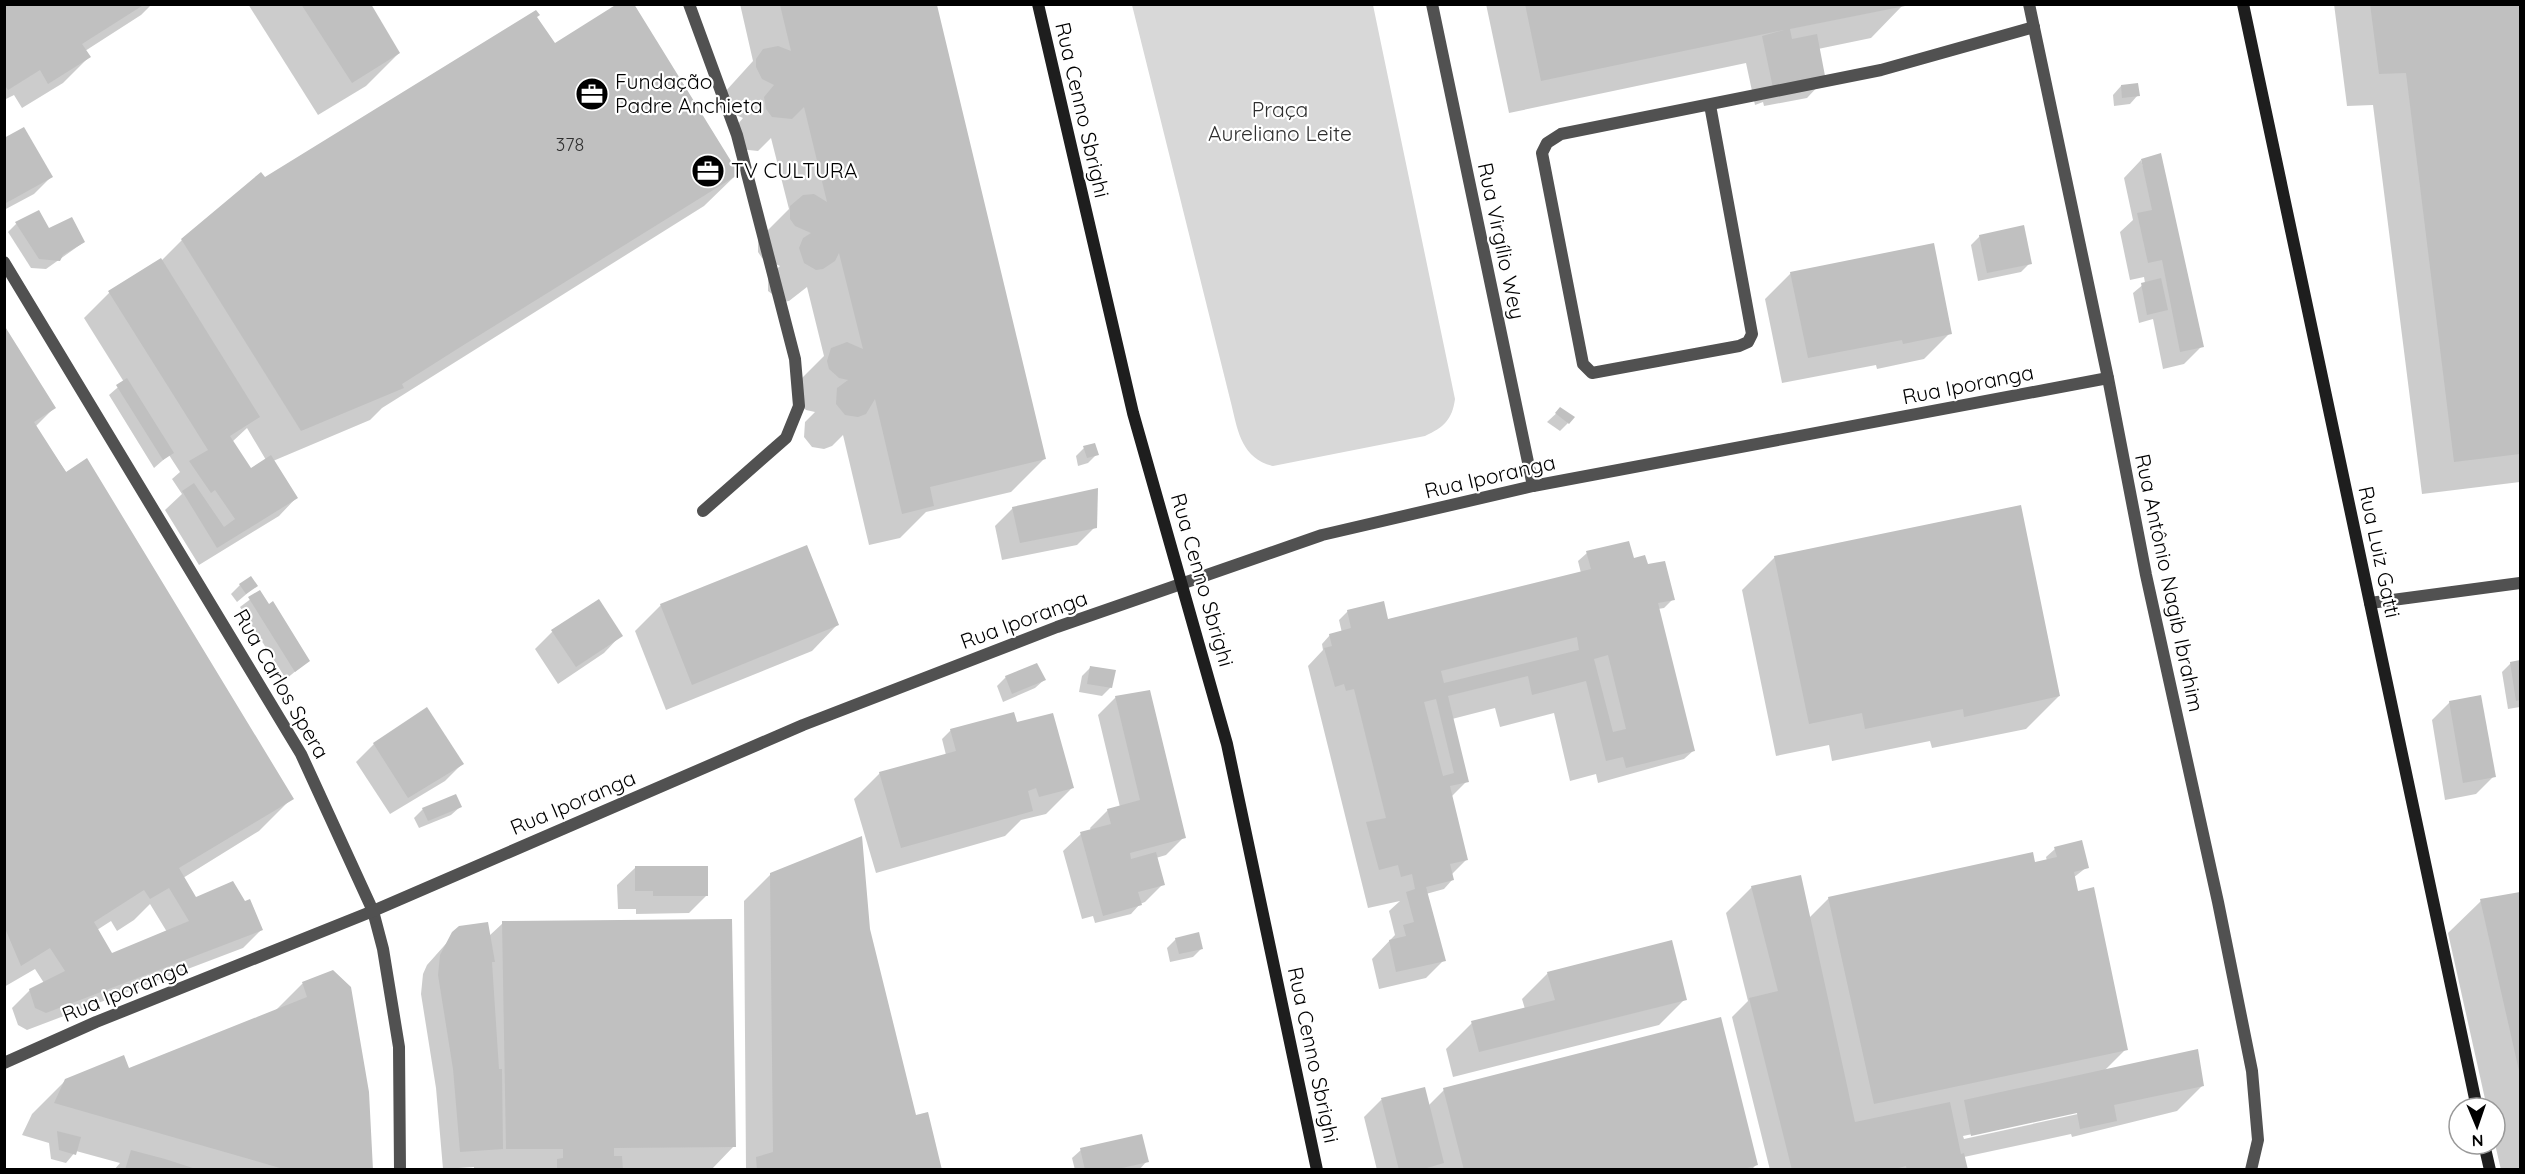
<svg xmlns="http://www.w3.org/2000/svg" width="2525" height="1174" font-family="Quicksand,sans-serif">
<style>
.green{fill:#d8d8d8}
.shadow{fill:#0003;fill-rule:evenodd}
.building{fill:#c0c0c0;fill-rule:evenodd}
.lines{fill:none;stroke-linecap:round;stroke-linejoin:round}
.lane{stroke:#515151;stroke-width:12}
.street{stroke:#515151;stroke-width:12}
.secondary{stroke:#1e1e1e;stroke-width:12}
.labels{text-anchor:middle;stroke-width:4.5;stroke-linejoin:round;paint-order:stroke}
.number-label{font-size:18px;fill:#303030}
.poi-label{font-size:21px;fill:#000;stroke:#fff;text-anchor:start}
.street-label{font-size:21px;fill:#000;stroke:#fff}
.park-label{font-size:21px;fill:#2f2f2f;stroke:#fff}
</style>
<rect width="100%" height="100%" fill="#fff"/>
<path class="green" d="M1132 5H1373L1455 399C1452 420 1444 427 1425 436L1273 466C1243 459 1238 433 1232 407Z"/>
<g class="shadow">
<path d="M4 4H152L141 15 85 51 89 57 63 83 22 108 14 95 4 100Z"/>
<path d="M248 4H369L399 53 366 86 318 115Z"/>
<path d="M740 4H935L1044 459 1011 492 926 512 900 538 869 545 843 435 832 446 824 449 812 447 804 437 805 422 815 412 806 410 797 402 798 382 824 356 807 287 789 301 783 302 768 291V277L780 266 762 258 758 252V240L789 209 771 138 758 151 739 149 732 131 743 118 729 112 724 93 753 61Z"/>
<path d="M1486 4H1903V5L1871 38 1818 49 1824 80 1807 98 1764 106 1763 102 1755 105 1746 63 1509 113Z"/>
<path d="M2334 4H2520V482L2422 494 2373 105 2347 106Z"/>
<path d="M536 17 554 45 737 174 704 206 382 408 370 420 273 461 296 498 279 516 199 565 165 510 182 494 172 479 180 472 169 455 154 468 109 395 124 382 84 318 109 293 161 261 182 240 265 179ZM247 428 266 460 250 470 232 442Z"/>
<path d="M2121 86 2138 95 2130 104 2114 106 2113 95Z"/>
<path d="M4 140 51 177 34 194 4 210Z"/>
<path d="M2141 160 2202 346 2184 364 2163 369 2153 319 2139 323 2133 293 2145 283 2144 277 2130 280 2120 232 2133 220 2124 178Z"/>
<path d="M16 224 49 230 84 242 46 269 31 268 8 232Z"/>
<path d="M1980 236 2030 263 2021 272 1978 281 1971 245Z"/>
<path d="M1791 273 1950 333 1924 359 1877 369 1876 365 1782 383 1765 299Z"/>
<path d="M4 327 54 408 35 427 292 798 259 831 183 878 195 899 261 930 243 948 27 1030 18 1025 12 1008 30 990 44 983 35 969 4 987ZM150 904 167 932 112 955 97 930 111 921 117 931 134 920Z"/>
<path d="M1561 409 1568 423 1560 431 1547 422Z"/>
<path d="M1084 448 1097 454 1088 463 1078 466 1076 456Z"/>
<path d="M1013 508 1095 527 1077 545 1002 560 995 526Z"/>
<path d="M1587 553 1632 560 1647 567 1673 599 1664 608 1658 609 1693 751 1684 759 1598 783 1596 774 1570 781 1554 713 1500 727 1495 708 1452 719 1467 781 1451 797 1466 860 1451 875 1452 880 1444 889 1426 894 1444 960 1426 978 1379 989 1372 959 1395 935 1389 911 1400 901 1368 908 1308 666 1323 650 1322 644 1330 635 1342 633 1339 620 1348 611 1382 623 1581 573 1578 561Z"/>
<path d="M1775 557 2059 696 2026 729 1932 748 1930 741 1832 761 1829 745 1776 756 1742 590Z"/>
<path d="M240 585 256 586 237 602 231 594Z"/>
<path d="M260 592 308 661 286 679 240 607Z"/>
<path d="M661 605 837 625 812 651 666 710 635 631Z"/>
<path d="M552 632 621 635 604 653 558 684 535 649Z"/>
<path d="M2520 662V707L2508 709 2502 672 2511 663Z"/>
<path d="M1091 667 1111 687 1102 696 1079 692 1082 676Z"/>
<path d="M1006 677 1044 680 1035 688 1003 702 997 686Z"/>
<path d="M1116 697 1184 837 1166 855 1156 858 1163 884 1145 902 1140 904 1131 914 1095 923 1093 916 1082 919 1063 851 1081 834 1091 831 1090 828 1108 810 1120 807 1098 715Z"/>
<path d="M2450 702 2494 776 2476 794 2445 800 2432 720Z"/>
<path d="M951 730 1072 788 1046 814 1021 820 1005 836 876 873 854 799 880 773 946 755 942 739Z"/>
<path d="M374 744 462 764 445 781 390 814 356 762Z"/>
<path d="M460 807 451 815 419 828 414 818 423 809Z"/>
<path d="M2055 849 2087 867 2073 878 2126 1049 2104 1071 2203 1085 2177 1111 2072 1137 2071 1134 1964 1157 1966 1170H1770L1732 1017 1748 1001 1726 913 1752 887 1809 918 1829 898 2033 864 2047 861 2046 857ZM2100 1107 2101 1109 1964 1139 1963 1136Z"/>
<path d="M635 868 707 895 689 913 636 914V909H618L617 885Z"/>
<path d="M770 875 868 929 915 1117 940 1170H746L744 901Z"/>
<path d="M2520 893V1170H2501L2495 1144V1108H2487L2448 933 2481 901Z"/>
<path d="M503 923 734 1146 711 1170H474V1167L443 1169 436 1088 421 994 423 974 427 965 460 928 489 936Z"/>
<path d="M1176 939 1202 948 1193 957 1170 962 1167 948Z"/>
<path d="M332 972 370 1170H114L120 1163 76 1151 66 1163 51 1159 49 1143 22 1135 32 1114 66 1080 128 1070 275 1011 302 984Z"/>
<path d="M1548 973 1685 999 1659 1025 1453 1077 1446 1049 1472 1023 1525 1009 1522 999Z"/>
<path d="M1444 1090 1756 1165 1751 1170H1377L1364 1117 1381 1100 1428 1106Z"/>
<path d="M1081 1150 1147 1161 1139 1170H1075L1072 1158Z"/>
</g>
<g class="building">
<path d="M4 4H145L82 44 91 57 48 84 40 70 8 90 4 84Z"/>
<path d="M301 4H371L400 53 352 83Z"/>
<path d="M617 4H634L739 174 462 346 402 384 404 388 301 431 181 239 261 172 265 177 536 10 540 15 537 17 555 43Z"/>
<path d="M1525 4H1905V6L1790 29 1792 39 1817 34 1826 81 1773 88 1762 36 1784 30 1541 81Z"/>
<path d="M2370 4H2520V454L2454 462 2406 73 2379 74Z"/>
<path d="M780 5H937L1046 459 930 487 934 506 902 514 875 399 866 414 858 417 845 415 836 404 837 388 848 380 839 378 829 369 827 361 831 348 847 342 863 349 839 253 835 261 823 269 816 270 804 263 799 248 803 238 811 233 795 226 790 219V206L803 195 814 194 827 202 804 107 792 119 772 117 766 109 764 97 774 85 762 79 756 67V59L763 49 778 46 791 51Z"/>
<path d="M2138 83 2140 96 2122 98 2121 85Z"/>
<path d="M24 127 53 177 6 203 4 138Z"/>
<path d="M2161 153 2204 347 2180 352 2162 260 2148 263 2137 213 2152 210 2141 159Z"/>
<path d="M39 210 49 228 72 217 85 242 63 255 60 261 39 259 15 222Z"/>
<path d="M2024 225 2032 264 1987 273 1979 235Z"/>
<path d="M1934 243 1952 334 1903 344 1902 340 1808 358 1790 272Z"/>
<path d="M161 258 260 417 230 436 251 468 271 455 298 498 217 548 182 491 194 483 224 527 235 519 215 490 211 493 189 461 208 450 108 291Z"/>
<path d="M2161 278 2168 310 2147 315 2141 283Z"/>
<path d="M4 325 56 408 34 422 66 472 87 458 294 799 179 868 196 897 233 881 245 901 250 899 263 930 46 1013 35 1008 29 989 65 971 50 948 21 966 4 926ZM169 888 189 921 112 953 94 922 144 890 150 899Z"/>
<path d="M127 378 174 453 163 460 116 385Z"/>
<path d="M1560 407 1575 417 1569 424 1555 413Z"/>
<path d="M1095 443 1099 455 1087 458 1083 446Z"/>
<path d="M1098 488 1097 528 1020 543 1012 507Z"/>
<path d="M2021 505 2060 696 1964 717 1963 709 1865 729 1862 713 1809 724 1774 556Z"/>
<path d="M1629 541 1634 558 1645 555 1648 564 1665 561 1675 600 1658 603 1695 751 1626 768 1623 757 1606 761 1586 681 1532 695 1528 676 1448 696 1469 782 1450 786 1468 860 1450 864 1454 880 1426 887 1446 961 1396 972 1389 940 1406 936 1403 925 1414 922 1406 892 1415 889 1412 874 1401 877 1398 865 1379 870 1366 822 1386 818 1354 689 1346 691 1344 684 1335 687 1324 648 1332 646 1329 634 1351 628 1347 610 1384 601 1388 619 1591 569 1586 551ZM1577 637 1579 650 1444 683 1441 671ZM1608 655 1626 729 1613 732 1594 659ZM1436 699 1454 773 1443 776 1424 702Z"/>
<path d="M807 545 839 625 692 685 660 604Z"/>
<path d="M251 576 258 586 246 594 239 584Z"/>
<path d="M260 590 269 604 273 601 310 661 295 672 248 597Z"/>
<path d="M599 599 623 636 576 667 551 630Z"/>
<path d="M2520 660V700L2516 701 2510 662Z"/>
<path d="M1037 663 1046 680 1012 694 1005 676Z"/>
<path d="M1090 666 1116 670 1112 688 1087 684Z"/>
<path d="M1150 690 1186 838 1130 853 1131 859 1156 852 1165 885 1138 892 1142 905 1103 916 1080 832 1111 824 1107 809 1140 800 1115 696Z"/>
<path d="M2481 695 2496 777 2463 783 2449 701Z"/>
<path d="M427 707 464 764 408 798 373 743Z"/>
<path d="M1014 712 1017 722 1053 713 1074 788 1039 797 1036 788 1028 791 1033 811 901 848 879 772 956 751 950 729Z"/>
<path d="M456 794 462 807 428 821 422 808Z"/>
<path d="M862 836 870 929 916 1115 928 1112 942 1170H757L756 1157 773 1152 770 873Z"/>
<path d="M2082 840 2089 868 2074 872 2078 891 2094 887 2128 1050 1874 1104 1828 897 2033 852 2035 862 2057 857 2054 847Z"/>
<path d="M635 866H708V896H653V891H635Z"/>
<path d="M1801 875 1855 1122 1950 1102 1961 1154 1964 1153 1968 1170H1907L1906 1166 1891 1170H1792L1749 998 1778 991 1751 886Z"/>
<path d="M2520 892V1075L2480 899Z"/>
<path d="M732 919 736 1147 614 1148V1156H622L623 1170H557V1159L563 1158V1149H506L502 921Z"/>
<path d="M488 922 495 962H492L499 1069H502L503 1149 460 1152 453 1069 438 975 440 955 452 932 459 926Z"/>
<path d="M1199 932 1203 949 1179 954 1175 938Z"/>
<path d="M1672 940 1687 1000 1479 1052 1471 1021 1555 1000 1547 972Z"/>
<path d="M333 970 351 987 369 1092 373 1170H287L54 1103 65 1079 124 1055 129 1068 307 997 302 982Z"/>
<path d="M1721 1017 1758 1165 1740 1170H1464L1443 1088Z"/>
<path d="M2198 1049 2204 1086 2114 1105 2117 1121 2080 1129 2077 1113 1971 1136 1964 1100Z"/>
<path d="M1425 1087 1444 1163 1420 1170H1399L1381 1098Z"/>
<path d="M57 1131 81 1137 76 1155 59 1150Z"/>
<path d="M1142 1134 1149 1162 1113 1170H1085L1080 1148Z"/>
<path d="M131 1150 165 1159 199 1170H125Z"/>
</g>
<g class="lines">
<g class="lane">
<path d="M689 4 737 135 795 359 799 406 786 438 703 511"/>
<path d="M1710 105 1752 334 1748 342 1739 346 1592 373 1583 364 1542 153 1547 143 1561 134 1881 70 2034 27"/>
</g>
<g class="street">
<path d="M1432 4 1533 486"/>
<path d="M2029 4 2108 378 2146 575 2218 902 2252 1071 2258 1140 2251 1170"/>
<path d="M4 262 301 754 373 911 383 949 399 1047 400 1170"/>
<path d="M2370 603 2520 583"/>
<path d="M4 1063 96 1022 373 911 803 725 1057 627 1322 535 1533 486 2108 378"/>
</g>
<g class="secondary">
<path d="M1038 4 1133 413 1227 744 1317 1170"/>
<path d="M2243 4 2477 1108"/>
<path d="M2484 1144 2490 1170"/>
</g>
</g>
<defs>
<symbol id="office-disc" viewBox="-11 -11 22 22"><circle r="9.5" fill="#000" stroke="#fff"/><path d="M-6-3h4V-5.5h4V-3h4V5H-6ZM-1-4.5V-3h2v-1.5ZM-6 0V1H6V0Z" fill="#fff"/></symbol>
</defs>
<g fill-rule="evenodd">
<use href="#office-disc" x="573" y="75" width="38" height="38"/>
<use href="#office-disc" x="689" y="152" width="38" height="38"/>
</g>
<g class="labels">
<g class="number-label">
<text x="570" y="151">378</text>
</g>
<g class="poi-label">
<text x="615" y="89">Fundação<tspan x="615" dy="24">Padre Anchieta</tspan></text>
<text x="731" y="178">TV CULTURA</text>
</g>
<g class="street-label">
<text transform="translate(1082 110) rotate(77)" y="7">Rua Cenno Sbrighi</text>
<text transform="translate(1501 241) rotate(78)" y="7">Rua Virgílio Wey</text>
<text transform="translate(1968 385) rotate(-11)" y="7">Rua Iporanga</text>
<text transform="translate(1490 477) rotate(-13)" y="7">Rua Iporanga</text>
<text transform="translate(2379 552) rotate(78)" y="7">Rua Luiz Gatti</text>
<text transform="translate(1202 580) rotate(74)" y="7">Rua Cenno Sbrighi</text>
<text transform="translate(2169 583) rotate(78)" y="7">Rua Antônio Nagib Ibrahim</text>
<text transform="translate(1024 620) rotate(-20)" y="7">Rua Iporanga</text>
<text transform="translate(281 684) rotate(60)" y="7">Rua Carlos Spera</text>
<text transform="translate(573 803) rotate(-23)" y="7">Rua Iporanga</text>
<text transform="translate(125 991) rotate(-22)" y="7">Rua Iporanga</text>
<text transform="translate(1313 1055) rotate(78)" y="7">Rua Cenno Sbrighi</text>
</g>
<g class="park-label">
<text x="1280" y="117">Praça<tspan x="1280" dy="24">Aureliano Leite</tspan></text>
</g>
</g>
<rect width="2525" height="1174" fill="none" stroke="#000000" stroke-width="12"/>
<g transform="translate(2477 1126) rotate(178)"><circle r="28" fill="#ffffff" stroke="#999999" stroke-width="1.5"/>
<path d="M0-4.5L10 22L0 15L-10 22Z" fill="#000000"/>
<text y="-9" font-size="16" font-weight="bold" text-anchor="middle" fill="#000000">N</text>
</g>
</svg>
